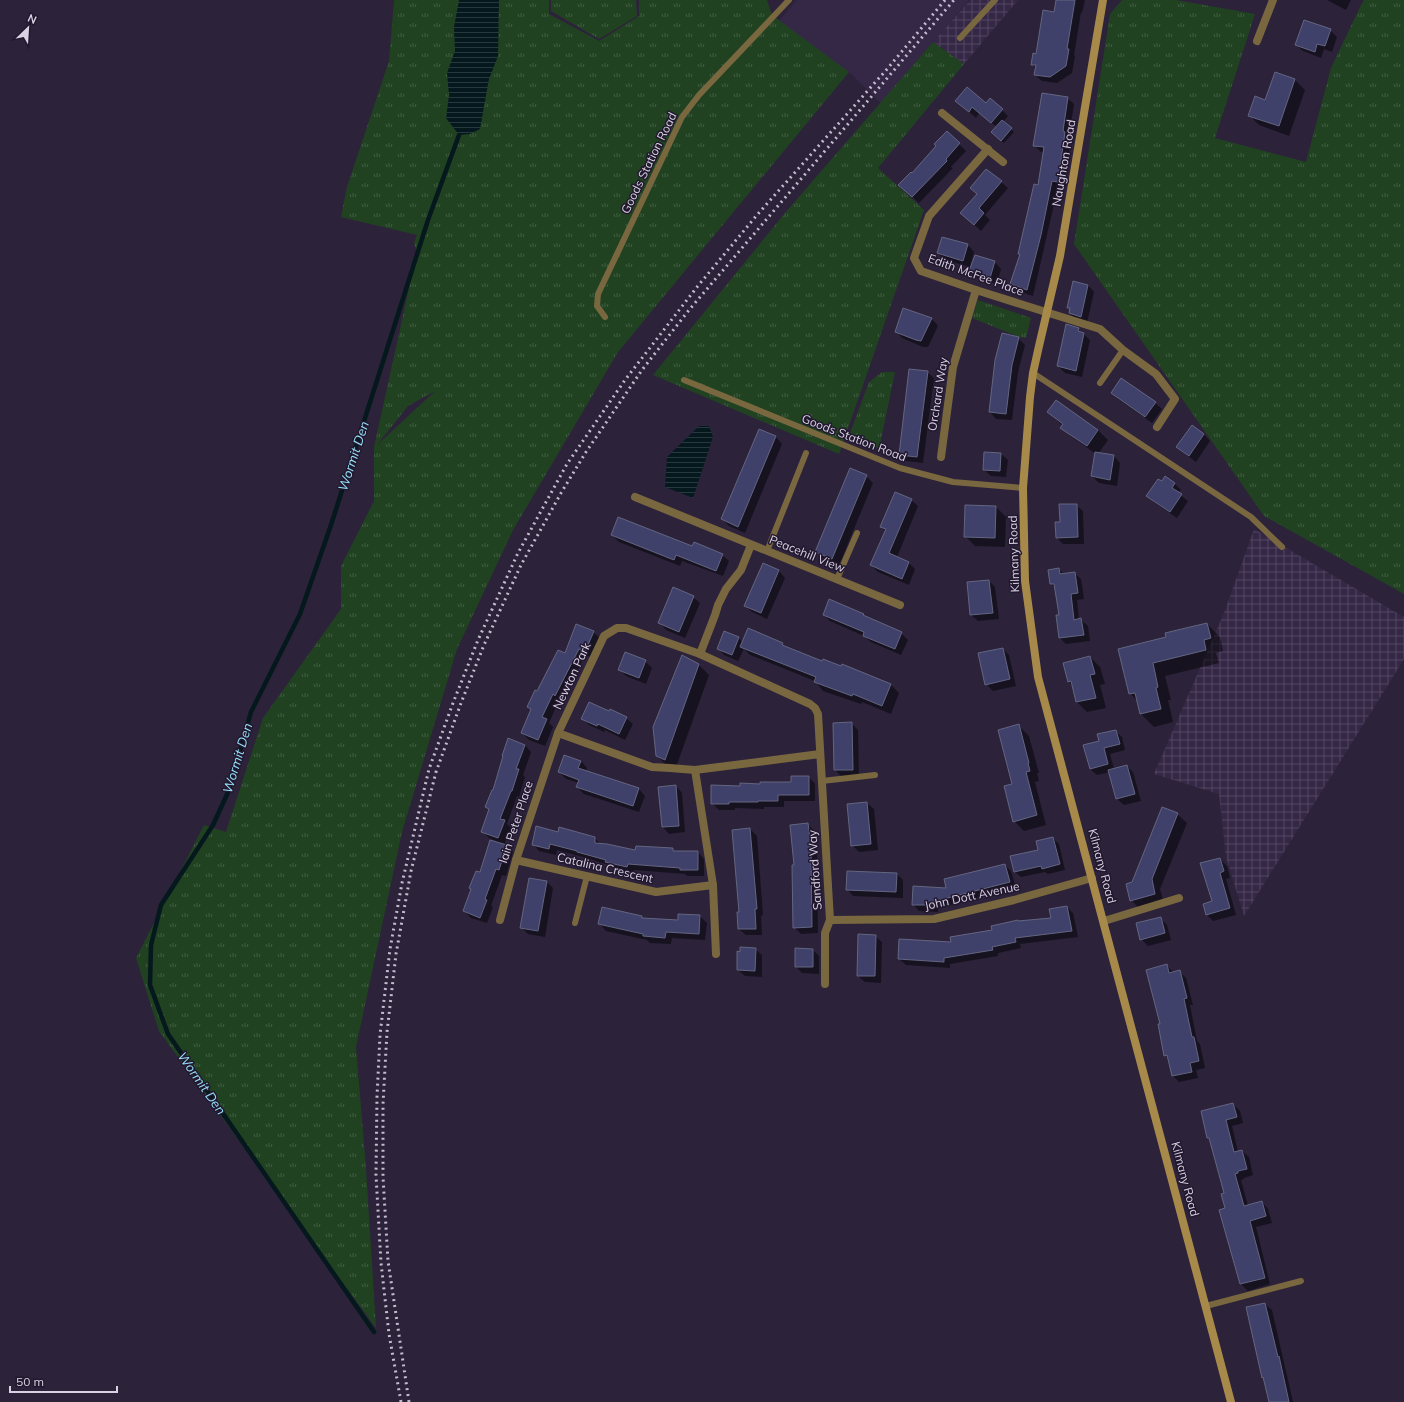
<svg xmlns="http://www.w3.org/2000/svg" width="1404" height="1402" font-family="Mulish,sans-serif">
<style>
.industrial{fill:url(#industrial-grid)}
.built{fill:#352846}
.grass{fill:url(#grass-tufts);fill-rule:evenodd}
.water{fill:url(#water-rules)}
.shadow{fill:#0007}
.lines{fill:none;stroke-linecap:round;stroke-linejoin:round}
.stream{stroke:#04181d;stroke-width:4.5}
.building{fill:#40416b;stroke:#636581}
.lane{stroke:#796740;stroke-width:6}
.street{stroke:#796740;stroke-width:8}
.secondary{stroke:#a78a4a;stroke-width:8}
.rail{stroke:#c2bccd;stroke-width:3;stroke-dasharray:2 4;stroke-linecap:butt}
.labels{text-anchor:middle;stroke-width:3;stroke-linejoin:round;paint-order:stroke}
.street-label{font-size:12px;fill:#d8d2e2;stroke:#22182f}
.water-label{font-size:13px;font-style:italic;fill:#95e1f8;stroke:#22182f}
</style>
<defs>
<pattern id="industrial-grid" width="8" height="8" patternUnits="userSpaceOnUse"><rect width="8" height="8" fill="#352846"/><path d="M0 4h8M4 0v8" fill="none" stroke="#524660"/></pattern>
<pattern id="grass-tufts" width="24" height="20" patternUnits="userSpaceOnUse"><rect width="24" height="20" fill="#214221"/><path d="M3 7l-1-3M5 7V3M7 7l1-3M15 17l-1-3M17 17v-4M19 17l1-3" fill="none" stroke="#405c41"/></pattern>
<pattern id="water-rules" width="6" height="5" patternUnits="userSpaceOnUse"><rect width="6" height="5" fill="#04181d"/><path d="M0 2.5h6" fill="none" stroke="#28393e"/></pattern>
</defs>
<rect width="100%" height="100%" fill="#2c223a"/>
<g class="industrial">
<path d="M970 0H1018L964 64 933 42Z"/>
<path d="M1254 529 1404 617V659L1244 916 1226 857 1219 794 1154 774 1224 613Z"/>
</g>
<path class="built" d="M797 0H969L881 103 849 72 779 21Z"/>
<g class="grass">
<path d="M394 0H549V14L599 41 639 16V0H767L772 15 849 72 618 352 513 530 457 649 402 832 356 1047 366 1168 376 1328 159 1031 136 958 204 825 226 832 263 718 341 609V566L374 501V447L417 252 414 243 417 235 341 217 347 187 389 61ZM435 391 377 445 408 406Z"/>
<path d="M551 0H636L637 16 599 39 551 11Z"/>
<path d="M1122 0H1176L1255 14 1215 138 1306 162 1331 68 1362 3 1364 0H1404V594L1264 516 1074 244 1110 14Z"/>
<path d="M933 42 964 64 878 168 924 210 839 454 653 375 785 213Z"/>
<path d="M978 300 1031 318 1026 338 1019 337 972 318Z"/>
<path d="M882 372H895L879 449 849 436 869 382Z"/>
</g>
<g class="water">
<path d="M459 0H499L498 56 489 79 480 129 470 134 459 135 446 118 449 95 447 73 455 51 454 27Z"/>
<path d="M699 426H709L713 437 693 498 665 487 667 457Z"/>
</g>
<g class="shadow">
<path d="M1057 0H1085L1082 13 1081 12 1074 55 1075 56 1072 73 1057 83 1042 81 1035 75 1036 68 1032 64 1055 13Z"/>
<path d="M1327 0H1351L1346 10Z"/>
<path d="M1330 30 1337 37 1332 52 1324 49 1321 58 1303 51 1296 45Z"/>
<path d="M1295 80 1305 90 1289 136 1259 125 1249 115 1266 101Z"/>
<path d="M1067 98 1074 104 1069 137 1071 139 1064 188 1058 187 1033 296 1018 291 1012 284 1021 255 1019 253 1039 186 1044 152H1041L1034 145Z"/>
<path d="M957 101 986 104 1002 110 1008 116 1003 122 1014 132 1004 143 995 135 997 127 979 113 976 118Z"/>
<path d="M947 132 966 151 951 167 953 168 919 203 906 191 912 174 938 146Z"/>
<path d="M1001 182 1008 188 985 215 990 220 981 231 968 219Z"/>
<path d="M943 238 968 245 974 252 970 267 945 260 938 253Z"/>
<path d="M975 256 995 262 1001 269 997 284 977 278 971 271Z"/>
<path d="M1088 285 1094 292 1087 323 1076 320 1070 313 1071 310 1068 307Z"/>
<path d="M903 309 932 319 938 326 928 347H923L902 338 896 331Z"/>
<path d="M1078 329 1090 340 1082 377 1065 373 1058 366Z"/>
<path d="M1018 338 1025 345 1018 372 1012 420 996 419 990 412Z"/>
<path d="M927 372 934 378 923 463 906 461 900 454Z"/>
<path d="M1112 393 1155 403 1162 409 1152 423 1118 399Z"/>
<path d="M1048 412 1098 430 1108 440 1098 454 1114 456 1120 463 1117 486 1099 483 1092 476 1096 454 1072 437 1062 427 1063 426Z"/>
<path d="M760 430 776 437 782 444 745 533 729 526 722 519Z"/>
<path d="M1204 434 1210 441 1196 462 1184 453 1177 447Z"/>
<path d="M985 453 1001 454 1008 460 1006 477 991 476 984 470Z"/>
<path d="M866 476 873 483 839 565 823 558 817 552Z"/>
<path d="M1174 483 1181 490 1178 493 1188 501 1177 518 1154 502 1148 496Z"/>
<path d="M911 500 918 506 897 557 909 563 915 569 909 585 878 572 871 565 886 531 882 527Z"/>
<path d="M1076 505 1083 511 1084 544H1063L1057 538 1061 523Z"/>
<path d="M996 507 1006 517 1005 547 975 546 965 536Z"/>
<path d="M612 535 693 547 722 555 729 561 723 576 682 561 680 566 619 542Z"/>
<path d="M763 564 779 571 785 578 767 619 752 612 745 606Z"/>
<path d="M1059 569 1064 574 1074 573 1081 579 1084 599 1077 600 1079 620H1081L1088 626 1090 641 1066 644 1060 638V615L1056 588 1051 584Z"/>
<path d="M989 581 995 587 999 619 978 621 971 615Z"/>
<path d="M693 597 700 603 685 638 666 630 660 623Z"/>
<path d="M863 614 867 618 901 633 908 640 901 655 871 642 864 636 830 621 824 615Z"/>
<path d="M1207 624 1220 637 1223 651 1216 653 1219 663 1165 676 1171 700H1168L1173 722 1154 727 1141 714 1138 702 1130 693 1167 638Z"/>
<path d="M593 632 600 638 592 657 585 655 562 702 559 700 549 723 553 727 545 746 529 740 522 733 531 710 528 707 565 654Z"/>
<path d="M725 632 739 638 743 643 782 644 786 648 823 662 890 684 899 693 891 714 862 702 861 704 823 691 815 681 750 655 744 649 738 661 724 655 718 648Z"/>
<path d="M1003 649 1009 655 1016 686 993 691 986 684Z"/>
<path d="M1090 657 1100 667 1105 684 1100 685 1106 708 1087 712 1077 702 1073 686 1068 681Z"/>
<path d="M645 661 652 668 646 684 626 676 619 669Z"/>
<path d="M699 665 709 675 675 770 667 766 657 756Z"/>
<path d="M610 712 626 718 633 724 625 740 605 730 604 732 589 725 582 718Z"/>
<path d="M851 723 858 730 859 776H841L835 770Z"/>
<path d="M1019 726 1029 736 1039 773H1037L1039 781 1035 782 1046 825 1024 831 1014 821Z"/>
<path d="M1115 731 1122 737 1125 750 1110 754 1114 769 1127 766 1133 772 1141 801 1124 805 1117 799 1110 772 1097 775 1090 769 1100 742Z"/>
<path d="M525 745 531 752 523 775 525 777 519 797 517 796 507 824 511 828 504 845 513 852 506 876 502 875 491 906 493 907 487 923 471 918 464 911 496 841 489 838 482 831 490 811 486 807Z"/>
<path d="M581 761 587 768 586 772 639 789 645 796 639 812 584 794 577 787 579 783 566 779 559 772Z"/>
<path d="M809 777 815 784V801H784V807H764V809L735 808V810H719L712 803 741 787 792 783Z"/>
<path d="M676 786 682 793 685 832 669 834 663 827Z"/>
<path d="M867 803 874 809 878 850 859 852 852 845Z"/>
<path d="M1177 814 1187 823 1160 889 1164 903 1140 909 1131 900 1133 883Z"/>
<path d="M808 824 814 831 817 852 818 933 801 934 794 927 795 866Z"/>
<path d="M750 829 757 836 763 915 761 916 762 935H746L739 929 740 913Z"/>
<path d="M559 833 595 838 600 844 636 851 673 849 675 852H698L704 859V876H687L685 874 634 870 633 873 613 868 609 865 583 857 557 850 556 855 539 851 533 844Z"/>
<path d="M1053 838 1059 844 1065 870 1048 874 1045 872 1021 877 1015 872Z"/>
<path d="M1220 859 1227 866 1230 878 1226 879 1236 915 1213 921 1207 915 1204 904 1213 902Z"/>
<path d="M1005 865 1011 871 1016 888 938 908V912L919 911 913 904Z"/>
<path d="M897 874 903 880V898L853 896 847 889Z"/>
<path d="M547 882 553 888 545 937 528 934 521 927Z"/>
<path d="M1067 907 1073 913 1078 937 1020 944 1021 948 998 953V956L950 964V968L906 965 899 959 1018 922 1052 919Z"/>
<path d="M679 915 700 916 707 923 705 940 672 938 671 944 650 943 647 940 606 931 600 924 641 917 644 919 679 921Z"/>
<path d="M1160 918 1167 925 1171 940 1148 946 1141 939Z"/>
<path d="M875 936 882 942 881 983 865 982 858 976Z"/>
<path d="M755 949 762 955V977L745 976 738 970Z"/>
<path d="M813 950 819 956V974L802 973 796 967Z"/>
<path d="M1166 965 1173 972H1180L1186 978 1193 1005H1190L1197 1041 1200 1044 1205 1068 1196 1070 1198 1078 1179 1082 1173 1076 1169 1059 1165 1055 1161 1024Z"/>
<path d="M1233 1104 1240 1111 1243 1123 1232 1126 1238 1152 1242 1151 1249 1157 1253 1175 1244 1178V1179L1241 1180 1248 1206 1262 1202 1268 1209 1272 1223 1256 1227 1270 1284 1248 1291 1241 1284 1220 1211 1227 1209 1226 1194 1211 1141 1208 1138Z"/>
<path d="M1265 1304 1272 1310 1293 1402H1270L1265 1379 1263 1377Z"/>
</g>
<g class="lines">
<path class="stream" d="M374 1332 168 1034 150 985 151 945 161 905 213 825 229 790 251 712 300 614 331 525 428 220 459 135"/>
</g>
<g class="building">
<path d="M1056 0H1075L1067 49H1069L1066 66 1050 77 1034 75 1036 65H1031L1033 53 1036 54 1043 10 1054 12Z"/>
<path d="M1304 20 1331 29 1325 46 1317 44 1315 52 1295 45Z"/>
<path d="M1275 72 1295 79 1279 126 1248 116 1255 96 1265 100Z"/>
<path d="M967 87 986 103 990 98 1003 109 991 123 972 107 969 112 955 101Z"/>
<path d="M1042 93 1068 97 1063 131 1065 132 1058 182 1052 181 1041 235 1027 290 1010 284 1020 254H1018L1034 184 1038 185 1044 147 1033 146Z"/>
<path d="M1002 120 1012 128 1001 141 991 132Z"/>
<path d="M947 131 960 143 946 159 947 161 912 197 898 185 911 172 912 173 936 146 934 144Z"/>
<path d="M986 169 1002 181 979 208 984 213 974 225 960 213 977 194 970 188Z"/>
<path d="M942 237 968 244 963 261 937 253Z"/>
<path d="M975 255 995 261 990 278 969 271Z"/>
<path d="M1073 281 1088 285 1081 317 1069 313 1070 308H1067Z"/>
<path d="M903 308 932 318 921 341 916 340 895 332Z"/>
<path d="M1066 324 1079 328 1078 331 1084 333 1076 371 1057 366Z"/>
<path d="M1002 333 1019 337 1012 365 1006 414 989 412 995 360Z"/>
<path d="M909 369 928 371 917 457 899 455Z"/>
<path d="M1121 378 1156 402 1145 417 1111 393Z"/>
<path d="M1056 400 1098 430 1087 446 1060 428 1063 424 1047 412Z"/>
<path d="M1192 425 1204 434 1189 456 1176 447Z"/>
<path d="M759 429 776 436 738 527 721 519Z"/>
<path d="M984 452 1001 453 1000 471 983 470Z"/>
<path d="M1095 452 1114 455 1110 480 1091 476Z"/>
<path d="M850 468 867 475 832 559 815 552Z"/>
<path d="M1165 476 1175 483 1172 488 1182 494 1170 512 1146 496 1158 479 1162 481Z"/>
<path d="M895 492 912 499 889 553 909 562 902 579 870 565 886 529 880 527Z"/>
<path d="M1059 504H1077L1078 537 1056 538 1055 522H1060Z"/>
<path d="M965 505 996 506 995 538 964 537Z"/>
<path d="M618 517 692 546 694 542 723 554 716 571 676 555 674 560 611 535Z"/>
<path d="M763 563 779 570 761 613 744 606Z"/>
<path d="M1059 568 1060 574 1075 572 1078 593 1071 594 1074 620 1081 618 1084 635 1059 638 1056 615H1059L1054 584H1050L1048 570Z"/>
<path d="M989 580 993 613 970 615 967 582Z"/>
<path d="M673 587 694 596 679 632 658 623Z"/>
<path d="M829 599 864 614 863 615 902 632 895 649 863 636 864 632 823 615Z"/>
<path d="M1207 623 1211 638 1204 640 1206 650 1153 663 1158 687 1156 688 1161 709 1140 714 1135 693 1129 694 1118 649 1166 637 1165 633Z"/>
<path d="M576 624 594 631 585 652 579 649 555 696 553 694 542 717 547 719 538 740 521 733 531 709 527 707 535 690 537 691 558 650 565 653Z"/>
<path d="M748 628 783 643 782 645 822 661 823 659 841 666 842 664 891 684 882 706 853 694 852 696 814 682 816 677 740 647Z"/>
<path d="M724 631 739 637 732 655 717 649Z"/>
<path d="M1003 648 1010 679 985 685 978 653Z"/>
<path d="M625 652 646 660 639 678 618 670Z"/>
<path d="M682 655 699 664 665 760 656 756 653 727Z"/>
<path d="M1090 656 1095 674 1090 675 1096 698 1076 702 1071 681 1068 682 1063 663Z"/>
<path d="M589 702 609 711 610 709 627 717 619 734 598 724 597 726 581 719Z"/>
<path d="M852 722 853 770H834L833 723Z"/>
<path d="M1019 724 1029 763H1028L1030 771 1026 772 1037 815 1013 822 1004 786 1012 784 998 730Z"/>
<path d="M1116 730 1120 744 1104 748 1108 764 1090 769 1083 745 1099 741 1097 734Z"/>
<path d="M508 738 525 745 516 769H519L512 791H511L500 819 505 820 498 838 481 832 489 809 485 807 492 790H493L503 756H502Z"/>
<path d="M564 755 581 761 578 768 639 788 633 806 576 787 579 780 558 772Z"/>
<path d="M1127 765 1135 794 1116 799 1108 770Z"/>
<path d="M791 776H809V795H778V801H758V802H729V804H711V785L740 786V783L760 784V782H791Z"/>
<path d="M676 785 679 826 662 827 658 787Z"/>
<path d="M867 802 871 844 851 846 847 804Z"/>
<path d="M1162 807 1178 813 1152 879 1155 894 1130 901 1126 884 1132 882Z"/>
<path d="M808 823 811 845 812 927 793 928 792 865H794L790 825Z"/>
<path d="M536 826 558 832 559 827 595 837V843L607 844 635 850 636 846 673 848V851H698V870H680V868L628 864 627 867 605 862 606 860 577 852V851L550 844 549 849 532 845Z"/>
<path d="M750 828 757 909H755L756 929H738L737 912H739L732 830Z"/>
<path d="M1053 837 1060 864 1042 869 1041 866 1014 872 1010 856 1038 850 1036 841Z"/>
<path d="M490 840 507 845 499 870 496 869 485 899 487 900 480 918 463 911 471 889 469 888 476 871 480 872Z"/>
<path d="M1220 858 1224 871 1220 873 1230 908 1206 915 1203 904 1212 901 1200 863Z"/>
<path d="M1005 864 1010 882 932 902V905H912L913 886 946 888 944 879Z"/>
<path d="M847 871 897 873 896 892 846 890Z"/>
<path d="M529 878 547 881 538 931 520 928Z"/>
<path d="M1067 906 1072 931 1015 938 1016 942 992 947 993 950 944 958V962L898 959 899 939 951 942 950 937 992 930 991 926 1018 920V921L1051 918 1049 909Z"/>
<path d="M602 907 642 916V918L678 920V914L700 915 699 934 666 932 665 938 643 936V934L598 924Z"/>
<path d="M1161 917 1165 933 1140 940 1136 923Z"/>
<path d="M858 934 876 935 875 976H857Z"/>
<path d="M740 947 756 948 755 971 737 970V951L740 952Z"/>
<path d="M795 948 813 949V967H795Z"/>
<path d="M1167 964 1169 973 1180 970 1187 998 1184 999 1192 1037H1194L1199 1061 1190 1063 1192 1072 1172 1076 1167 1055 1164 1056 1158 1024H1160L1146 970Z"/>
<path d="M1233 1103 1237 1117 1226 1120 1234 1152 1242 1150 1247 1169 1238 1171V1173L1235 1174 1244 1206 1262 1201 1266 1216 1250 1221 1265 1278 1240 1284 1219 1210 1225 1208 1221 1194 1224 1193 1209 1138H1207L1201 1111Z"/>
<path d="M1265 1303 1278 1357 1279 1356 1289 1402H1269L1263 1377 1262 1378 1246 1307Z"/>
</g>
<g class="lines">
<g class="lane">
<path d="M960 38 995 0"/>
<path d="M605 317 597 306 598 294 682 117 699 95 789 0"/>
<path d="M1033 373 1251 517 1282 547"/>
<path d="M684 380 900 468 953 482 1023 488"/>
<path d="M1100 383 1123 350"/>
<path d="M767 551 806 453"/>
<path d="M837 579 857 533"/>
<path d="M822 781 875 775"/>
<path d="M575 923 587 876"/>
<path d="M1206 1306 1301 1281"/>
</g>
<g class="street">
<path d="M1257 41 1273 0"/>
<path d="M942 113 1003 162"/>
<path d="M988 149 929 216 914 258 921 271 976 290 1100 329 1123 350 1156 374 1175 399 1157 427"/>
<path d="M941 457 953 367 976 290"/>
<path d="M635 497 900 605"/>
<path d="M700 654 715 615 718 605 726 589 741 570 751 545"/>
<path d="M820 754 695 770 670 768 652 767 558 733 604 636 617 628H626L700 654 810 704 815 708 818 714 830 920 825 933V984"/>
<path d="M695 770 713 885 716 954"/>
<path d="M516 860 656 892 713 885"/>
<path d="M500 920 516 860 558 733"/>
<path d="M830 920 934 919 1014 900 1092 878"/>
<path d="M1104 921 1179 898"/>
</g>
<path class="secondary" d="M1103 0 1060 256 1039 346 1033 373 1030 397 1023 488 1025 581 1038 677 1231 1402"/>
<g class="rail">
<path d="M401 1402 389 1334 381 1263 376 1175 377 1097 380 1035 390 949 402 883 429 769 453 703 478 640 518 553 567 464 625 380 697 287 757 215 888 68 945 0"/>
<path d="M409 1402 388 1261 383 1177V1104L387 1032 396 954 411 871 436 772 461 703 484 645 521 565 561 493 586 452 642 370 689 310 954 0"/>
</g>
</g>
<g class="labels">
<g class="street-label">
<text transform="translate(649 163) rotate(-64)" y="4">Goods Station Road</text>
<text transform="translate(1064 163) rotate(-80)" y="4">Naughton Road</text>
<text transform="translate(976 275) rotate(20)" y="4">Edith McFee Place</text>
<text transform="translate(938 394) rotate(-81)" y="4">Orchard Way</text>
<text transform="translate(854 438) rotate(21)" y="4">Goods Station Road</text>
<text transform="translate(807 554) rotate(22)" y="4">Peacehill View</text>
<text transform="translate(1014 554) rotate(-92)" y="4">Kilmany Road</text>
<text transform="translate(572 676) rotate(-65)" y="4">Newton Park</text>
<text transform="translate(516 822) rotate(-72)" y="4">Iain Peter Place</text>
<text transform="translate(1102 866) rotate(75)" y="4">Kilmany Road</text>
<text transform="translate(605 868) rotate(13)" y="4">Catalina Crescent</text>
<text transform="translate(815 870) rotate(-94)" y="4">Sandford Way</text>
<text transform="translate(972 896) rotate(-12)" y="4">John Dott Avenue</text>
<text transform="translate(1185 1179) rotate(75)" y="4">Kilmany Road</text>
</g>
<g class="water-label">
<text transform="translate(353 456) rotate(-72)" y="5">Wormit Den</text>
<text transform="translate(237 758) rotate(-73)" y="5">Wormit Den</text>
<text transform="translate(202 1083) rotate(55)" y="5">Wormit Den</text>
</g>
</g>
<g transform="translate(28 28) rotate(25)" stroke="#22182f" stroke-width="3" paint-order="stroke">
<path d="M0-3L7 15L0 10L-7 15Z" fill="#d8d2e2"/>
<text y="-6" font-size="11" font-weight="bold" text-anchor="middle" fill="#d8d2e2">N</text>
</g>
<path d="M10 1386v6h107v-6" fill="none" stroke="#d8d2e2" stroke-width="2"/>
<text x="16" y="1386" font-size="12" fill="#d8d2e2" stroke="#22182f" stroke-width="3" paint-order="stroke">50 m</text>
</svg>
